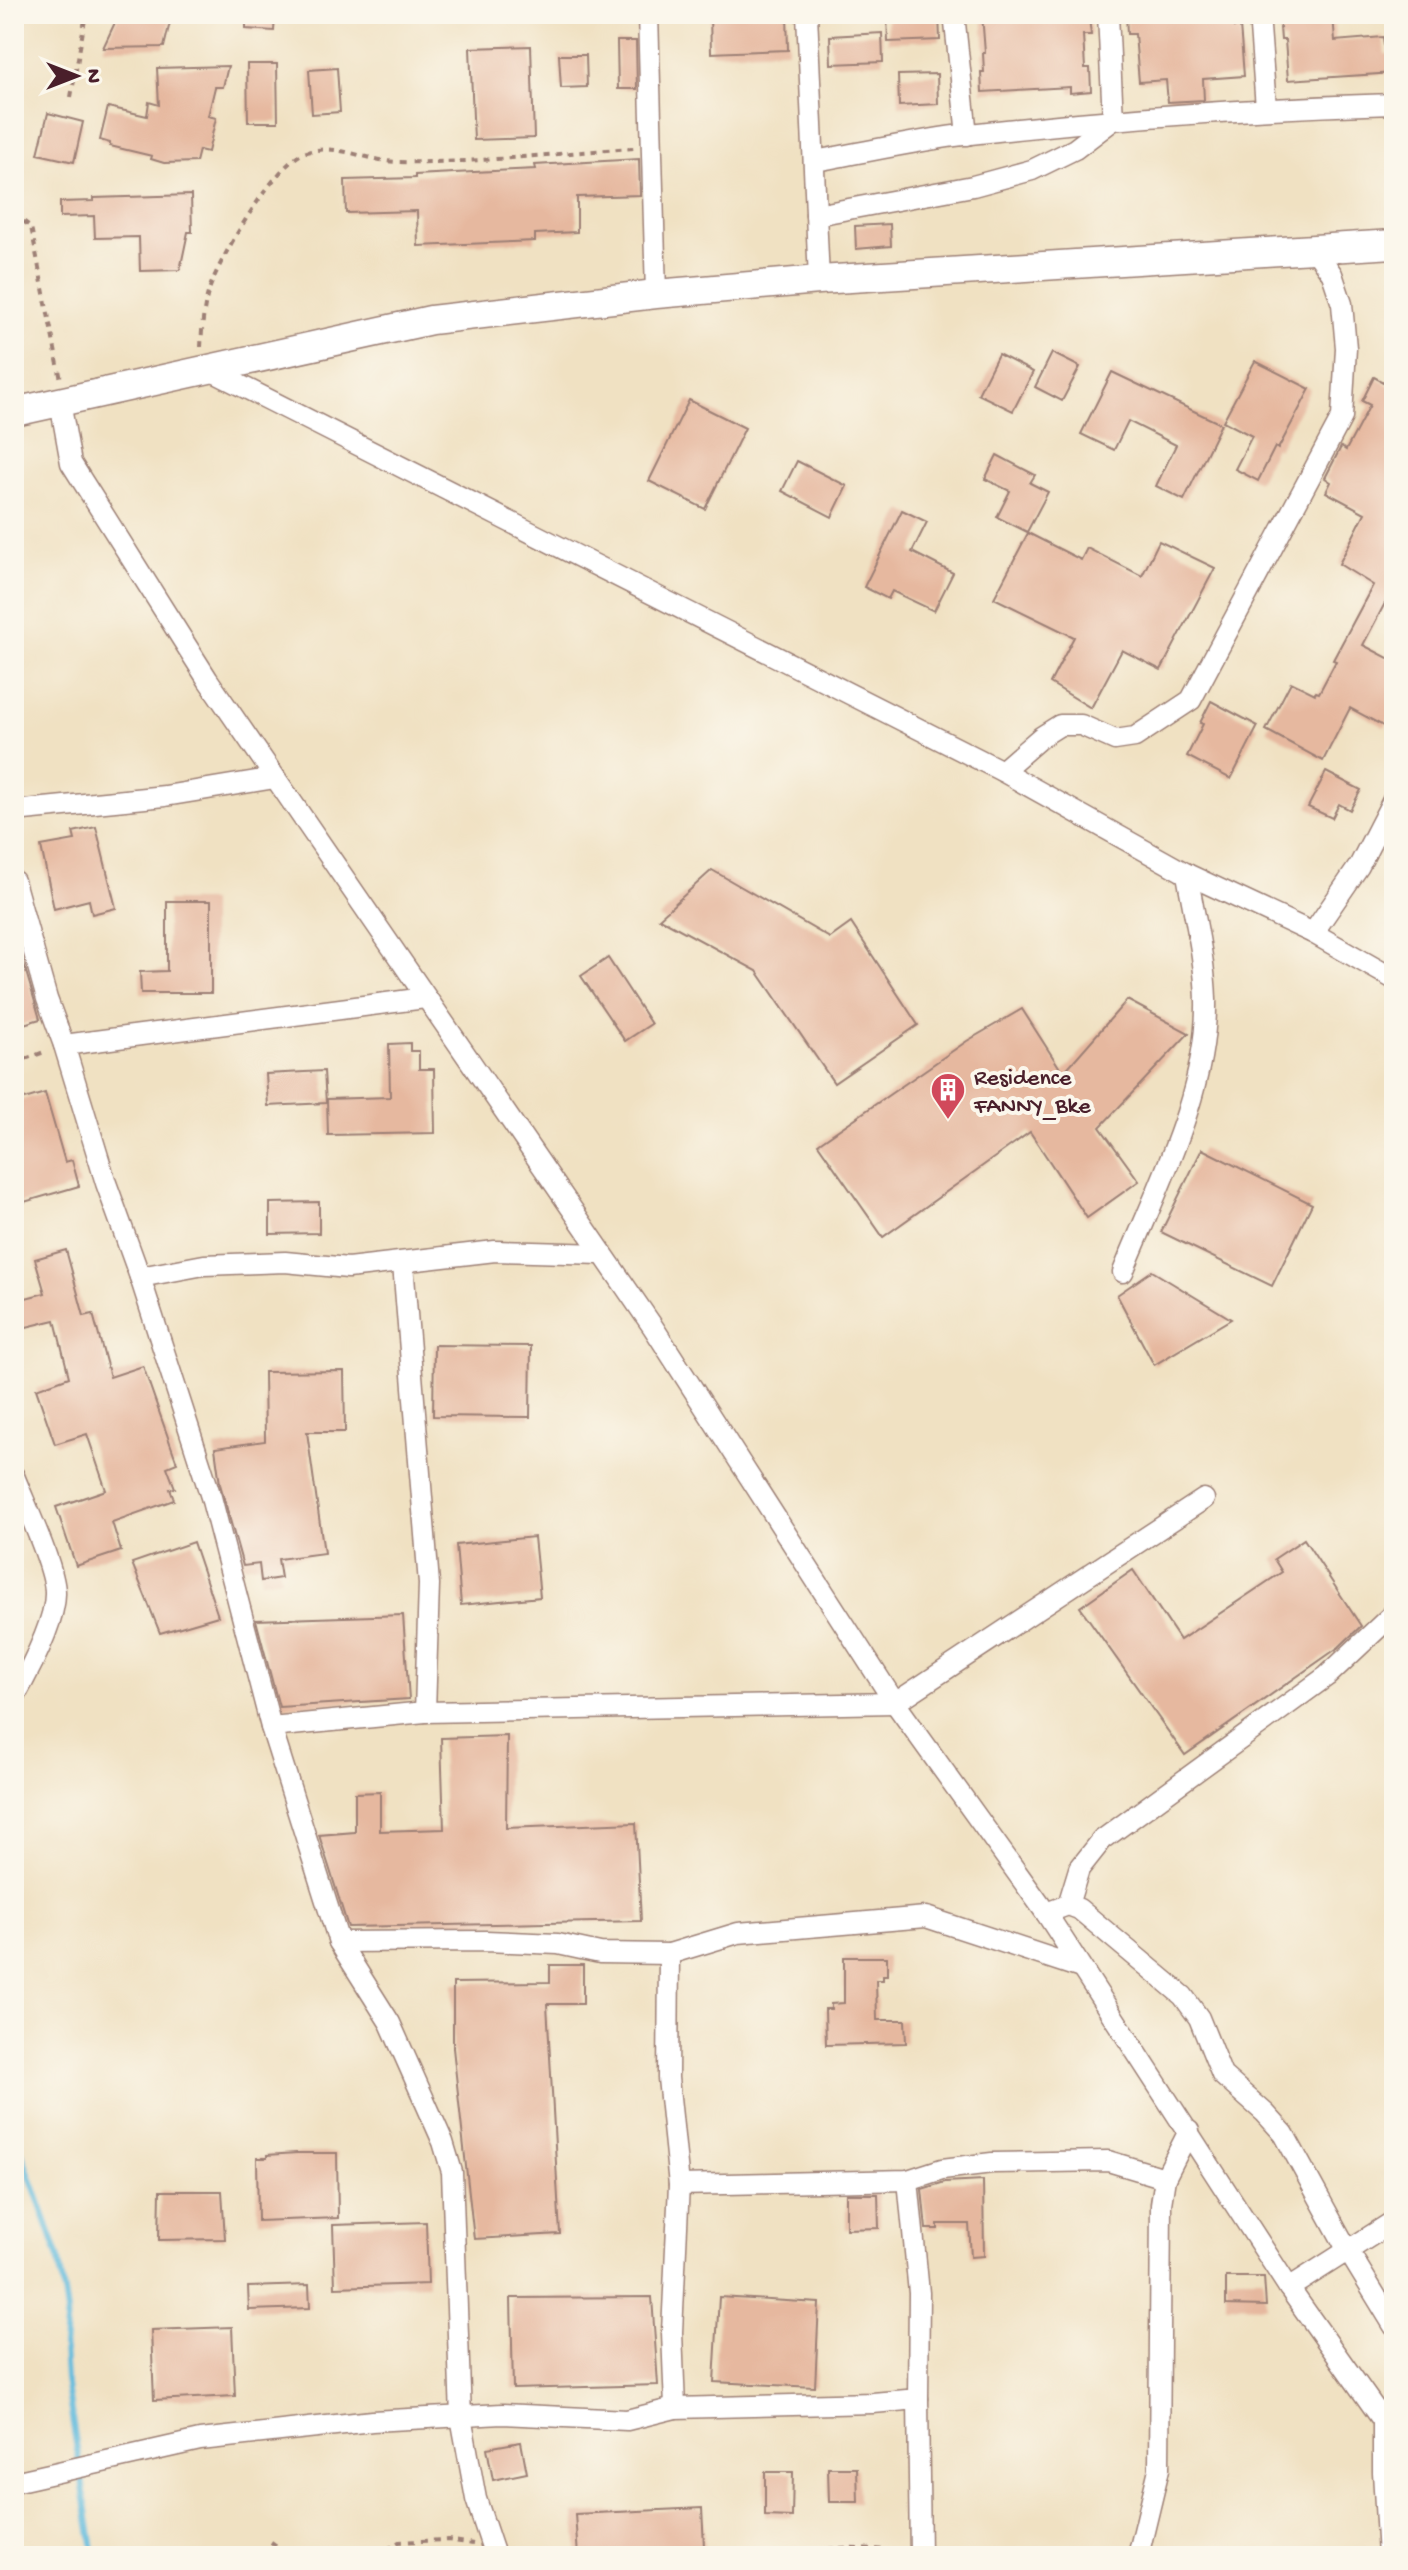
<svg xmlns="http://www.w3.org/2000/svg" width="1408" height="2570" font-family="'Gochi Hand',sans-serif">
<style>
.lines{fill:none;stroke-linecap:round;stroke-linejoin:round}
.stream{stroke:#5ebadc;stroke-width:6}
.building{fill:#e6b89f}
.minor-casing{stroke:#9d8076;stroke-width:23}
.secondary-casing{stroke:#9d8076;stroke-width:31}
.path{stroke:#9d8076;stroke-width:4;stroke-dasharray:6 6;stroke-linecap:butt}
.minor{stroke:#fff;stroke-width:20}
.secondary{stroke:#fff;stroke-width:28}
.labels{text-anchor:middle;stroke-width:8;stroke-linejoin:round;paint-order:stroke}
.poi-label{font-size:24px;fill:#4a1f2b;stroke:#fbf7ec;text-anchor:start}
</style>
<rect width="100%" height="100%" fill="#fbf7ec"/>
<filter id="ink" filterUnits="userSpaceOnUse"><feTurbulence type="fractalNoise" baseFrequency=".0125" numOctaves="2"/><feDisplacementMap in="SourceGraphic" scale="16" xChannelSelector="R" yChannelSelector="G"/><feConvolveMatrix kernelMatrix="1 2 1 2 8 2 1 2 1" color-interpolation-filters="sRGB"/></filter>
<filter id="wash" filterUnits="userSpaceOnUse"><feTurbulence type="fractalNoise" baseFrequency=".006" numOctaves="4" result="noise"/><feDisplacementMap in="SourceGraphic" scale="32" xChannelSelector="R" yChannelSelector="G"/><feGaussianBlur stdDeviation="1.8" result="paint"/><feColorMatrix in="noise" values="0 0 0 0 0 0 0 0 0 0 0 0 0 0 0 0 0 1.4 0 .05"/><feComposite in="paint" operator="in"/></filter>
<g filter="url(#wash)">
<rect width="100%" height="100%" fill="#f0e1c2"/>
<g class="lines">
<g class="stream">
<path d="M14 2131 58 2255 67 2312 64 2347 66 2380 79 2462"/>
<path d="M81 2473 94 2556"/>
</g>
</g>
<g id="blocks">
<g class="building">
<path d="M119 14H172L164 47 103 48Z"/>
<path d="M246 14H275L274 31 246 29Z"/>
<path d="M710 14H787L788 50 711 53Z"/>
<path d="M887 14H939L940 40 888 42Z"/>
<path d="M982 14H1081L1082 19 1089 18 1091 35H1083L1085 68H1090L1091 91 1070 93V87L982 92 981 72H984L983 53H985Z"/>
<path d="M1126 14H1233L1234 27 1240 26 1244 76 1203 79 1204 100 1168 102 1166 80 1139 82 1135 34H1127Z"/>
<path d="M1279 14H1333L1335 41 1383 37 1385 54H1392L1394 73 1288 80 1285 40H1281Z"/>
<path d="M882 33 883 62 831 64 830 36Z"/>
<path d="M617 41H636L637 89H618Z"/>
<path d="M531 46 534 138 474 140 470 48Z"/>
<path d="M559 55H586L587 87 561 88Z"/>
<path d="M247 64H277L278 122H248Z"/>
<path d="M228 66 223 87H215L208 116 216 118 208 152 199 150 196 162 164 163 151 159 152 156 110 146V143L100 140 108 107 147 116 149 102 159 105 157 68Z"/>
<path d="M337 68 340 112 312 114 309 70Z"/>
<path d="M937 74 938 104 899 106 898 75Z"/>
<path d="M48 113 83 122 74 162 38 154Z"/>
<path d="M639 159 640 195 577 197V232L535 234V241L418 246 417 211 346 213 345 180 415 178V175L536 169 535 165Z"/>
<path d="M191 195 192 232H188L180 270 140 271 139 237 95 238 94 216 60 217V202L94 201V198Z"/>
<path d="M890 224 891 246 856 249 855 226Z"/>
<path d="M1052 353 1080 367 1062 401 1035 387Z"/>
<path d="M998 354 1033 372 1013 411 978 394Z"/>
<path d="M1255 361 1310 389 1278 449 1275 447 1258 481 1235 469 1252 436 1223 421Z"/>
<path d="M1112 372 1221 424 1184 500 1156 486 1176 445 1128 421 1114 450 1081 434Z"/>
<path d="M1374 377 1394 388V586L1363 645 1394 661V709L1385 727 1350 708 1323 761 1266 730 1291 682 1315 694 1316 692 1319 693 1336 661 1333 660 1373 585 1339 564 1365 513 1326 492 1331 482 1325 478 1341 447 1346 450 1370 405 1362 401Z"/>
<path d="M689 400 745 428 705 509 649 481Z"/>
<path d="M997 455 1035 475 1030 483 1048 492 1027 532 997 517 1010 491 985 479Z"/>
<path d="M797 461 847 486 832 517 782 491Z"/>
<path d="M902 510 927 522 912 552 953 573 934 611 892 591 888 599 864 587Z"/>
<path d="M1028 533 1081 560 1087 548 1142 576 1159 541 1215 568 1161 670 1122 650 1091 708 1050 683 1074 637 994 598Z"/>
<path d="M1211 701 1258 726 1231 779 1187 756 1203 724 1200 723Z"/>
<path d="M1326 772 1361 790 1350 810 1339 804 1332 818 1308 807Z"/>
<path d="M96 827 116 908 92 914 89 900 54 909 41 846 75 840 73 832Z"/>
<path d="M712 870 830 938 851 923 918 1025 834 1083 757 971 659 918Z"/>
<path d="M167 901H211V993H141L140 972 167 971Z"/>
<path d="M14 938H16L40 1019 14 1027Z"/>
<path d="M608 958 651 1024 625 1041 581 976Z"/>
<path d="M1127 1000 1189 1033 1100 1127 1139 1181 1087 1218 1030 1132 883 1237 818 1144 967 1041 1022 1009 1063 1073Z"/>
<path d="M410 1043V1051H419V1069H434L435 1133 328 1135 327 1099 390 1097 389 1044Z"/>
<path d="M324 1071 326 1103 268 1106 266 1074Z"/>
<path d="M45 1093 65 1162 72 1160 79 1186 14 1205V1102Z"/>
<path d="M1202 1149 1312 1204 1272 1286 1161 1232Z"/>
<path d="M319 1202V1233L270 1234V1203Z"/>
<path d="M66 1250 84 1316 93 1314 110 1377 143 1366 177 1463 167 1467 175 1488 170 1489 174 1500 112 1522 121 1551 76 1566 56 1507 106 1490 87 1434 55 1444 36 1389 69 1377 55 1320 14 1330V1301L45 1293 35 1259Z"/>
<path d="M1152 1271 1231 1319 1154 1365 1117 1295Z"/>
<path d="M434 1345 531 1346 530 1417 433 1416Z"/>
<path d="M344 1371 345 1432H307L324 1553 278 1559 281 1578 261 1581 259 1564 243 1566 220 1484 215 1448 265 1441 264 1372Z"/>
<path d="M534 1537 540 1597 461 1605 456 1545Z"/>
<path d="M1304 1539 1361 1626 1339 1647 1185 1755 1080 1607 1133 1570 1180 1640 1282 1572 1274 1559Z"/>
<path d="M193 1542 218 1616 160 1633 132 1563Z"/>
<path d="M403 1615 409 1699 279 1707 256 1620Z"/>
<path d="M507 1736 506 1828 636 1823 641 1921 348 1927 319 1835 355 1832V1793L380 1792V1831L444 1829 441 1738Z"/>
<path d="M844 1957H887V1975H883V1980H876L877 2020H905L906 2043 826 2045 825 2009H831V2004L844 2003Z"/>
<path d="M550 1965H583V2004H547L560 2234 474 2239 453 2048V1983L550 1982Z"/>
<path d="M297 2153H337L338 2218 258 2221 257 2158H267V2155Z"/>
<path d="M983 2180 984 2256 971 2257 969 2224H938V2229H926L922 2189 945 2182Z"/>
<path d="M160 2191H222L225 2239 159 2240Z"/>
<path d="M846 2194H878L879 2228 846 2229Z"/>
<path d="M426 2222 428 2284 335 2287 333 2225Z"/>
<path d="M1226 2277H1264L1266 2306 1226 2305Z"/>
<path d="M309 2285 310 2308 249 2310 248 2287Z"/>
<path d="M652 2297 658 2385 513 2389 511 2298Z"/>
<path d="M719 2297 819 2303 815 2387 714 2382Z"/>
<path d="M232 2327 235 2396 154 2400 151 2330Z"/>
<path d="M521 2442 527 2473 493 2480 487 2448Z"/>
<path d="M828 2468H857L858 2502H829Z"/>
<path d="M765 2472H793L792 2517 765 2516Z"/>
<path d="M702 2508 704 2547 578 2556 575 2514Z"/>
</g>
</g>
</g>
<g filter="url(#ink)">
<use href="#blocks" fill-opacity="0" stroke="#9d8076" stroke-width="2"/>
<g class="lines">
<defs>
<g id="minor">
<path d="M648 14 656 294"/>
<path d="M807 14 819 280"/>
<path d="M954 14 967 135"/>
<path d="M1259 14 1266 108"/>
<path d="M814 161C866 152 918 140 970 134 1111 118 1252 108 1394 104"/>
<path d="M816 215 973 186 1032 170 1075 149 1113 120 1108 14"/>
<path d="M208 369 1002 771 1187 874 1313 933 1394 979"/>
<path d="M60 402 71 463 208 680 653 1327 895 1703 1046 1913 1289 2288 1394 2436"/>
<path d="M1002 771 1041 737 1060 725H1081L1115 740 1135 737 1191 700 1342 417 1346 348 1342 304 1332 274 1314 249"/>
<path d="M14 811 165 796 275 778"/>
<path d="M14 881 47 999 64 1045 106 1183 140 1277 211 1497 271 1727 339 1942 390 2023 443 2142 452 2172 461 2417 476 2499 495 2556"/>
<path d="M1313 933 1359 866 1394 798"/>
<path d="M64 1045 425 998"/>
<path d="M403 1264 429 1584 425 1712"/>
<path d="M1123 1272C1157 1188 1208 1092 1206 1000 1205 958 1194 915 1187 874"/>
<path d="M140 1277 204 1265 285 1262 348 1268 495 1251 601 1254"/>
<path d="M14 1476C24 1502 56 1569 55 1594 55 1623 28 1673 14 1698"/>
<path d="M271 1727 425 1712 895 1703 1204 1499"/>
<path d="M1068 1905 1079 1869 1102 1840 1327 1676 1394 1613"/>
<path d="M1046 1913 1068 1905 1079 1909 1183 1996 1199 2018 1222 2075 1265 2113 1284 2134 1347 2249 1394 2326"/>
<path d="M339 1942 486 1941 558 1944 600 1953 669 1954 738 1933 926 1917 1081 1968"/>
<path d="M669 1954 668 2078 679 2185 672 2332 675 2408"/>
<path d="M679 2185 908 2180 942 2169 992 2163 1108 2161 1165 2178"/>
<path d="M1289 2288 1394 2221"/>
<path d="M918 2399 920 2556"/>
<path d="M1383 2421V2472L1388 2556"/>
<path d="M14 2482 200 2440 372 2421 502 2414 627 2420 675 2408 873 2403 918 2399 919 2293 908 2180"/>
<path d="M1138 2556 1159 2469 1161 2204 1165 2178 1189 2131"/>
</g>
<path id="secondary" d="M14 412 431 320 656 294 819 280 1394 244"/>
</defs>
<use href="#minor" class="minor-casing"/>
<use href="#secondary" class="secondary-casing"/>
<g class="path">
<path d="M14 29 21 14"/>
<path d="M71 97 86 14"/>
<path d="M14 214 31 227 61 380"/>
<path d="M201 347C202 329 203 311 208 293 217 262 276 160 307 152 337 143 367 161 397 162 473 164 557 153 634 148"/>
<path d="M14 1063 47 1051"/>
<path d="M271 2542 291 2556"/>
<path d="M513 2553 526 2556"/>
<path d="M377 2556 399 2542 448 2540 473 2544"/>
<path d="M805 2556C832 2542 872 2550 901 2551"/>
</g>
<use href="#minor" class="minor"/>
<use href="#secondary" class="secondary"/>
</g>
</g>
<defs>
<symbol id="building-pin" viewBox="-11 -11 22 30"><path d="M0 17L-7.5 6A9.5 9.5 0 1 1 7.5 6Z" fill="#d1495b" stroke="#fbf7ec"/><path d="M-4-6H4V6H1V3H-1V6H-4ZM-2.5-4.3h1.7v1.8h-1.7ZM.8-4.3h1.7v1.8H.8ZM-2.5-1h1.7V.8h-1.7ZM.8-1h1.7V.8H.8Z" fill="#fff"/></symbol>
</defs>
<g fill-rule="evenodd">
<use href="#building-pin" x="928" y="1070" width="40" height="54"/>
</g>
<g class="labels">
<g class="poi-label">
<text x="974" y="1084">Residence<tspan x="974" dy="28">FANNY_Bke</tspan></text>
</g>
</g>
<rect width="1408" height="2570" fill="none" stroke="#fbf7ec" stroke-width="48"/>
<g transform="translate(76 76) rotate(90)" stroke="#fbf7ec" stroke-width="6" paint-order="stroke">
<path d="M0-6L14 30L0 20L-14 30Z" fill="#4a1f2b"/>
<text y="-12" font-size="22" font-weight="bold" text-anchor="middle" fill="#4a1f2b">N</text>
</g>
</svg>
